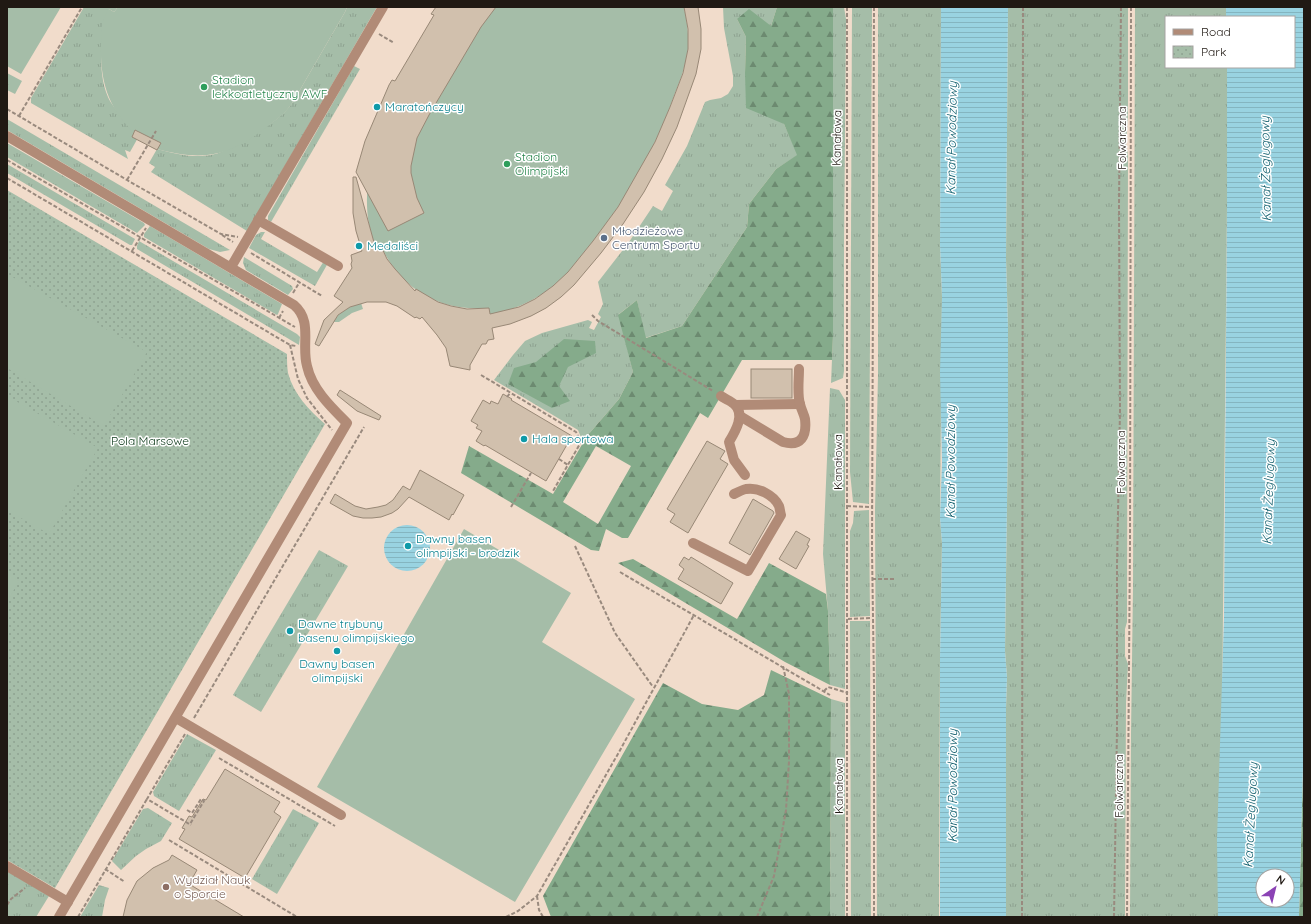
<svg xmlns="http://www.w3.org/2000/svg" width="1311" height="924" font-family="Quicksand,sans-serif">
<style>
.grass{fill:url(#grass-tufts)}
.forest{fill:url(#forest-firs);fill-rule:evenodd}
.park{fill:url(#park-dots)}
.garden{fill:#a5bda8}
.water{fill:url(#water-rules);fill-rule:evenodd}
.building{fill:#d1c0ad;stroke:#988876}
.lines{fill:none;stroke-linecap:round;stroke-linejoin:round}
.path{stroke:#998a7e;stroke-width:2;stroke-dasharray:4 2;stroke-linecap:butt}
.minor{stroke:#b18b77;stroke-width:10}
.leisure-dot{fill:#2e9e5b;stroke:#fff;stroke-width:1.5}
.culture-dot{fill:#0f9aa8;stroke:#fff;stroke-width:1.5}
.service-dot{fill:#5c6f8a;stroke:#fff;stroke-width:1.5}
.education-dot{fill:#8d6e63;stroke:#fff;stroke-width:1.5}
.labels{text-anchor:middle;stroke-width:3;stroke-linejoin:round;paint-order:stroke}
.leisure-label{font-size:12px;fill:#27864d;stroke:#fff;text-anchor:start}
.culture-label{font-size:12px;fill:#0d838f;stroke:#fff;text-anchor:start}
.street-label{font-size:12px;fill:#201913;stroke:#fff}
.service-label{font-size:12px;fill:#4e5e75;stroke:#fff;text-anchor:start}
.park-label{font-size:12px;fill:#053313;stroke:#fff}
.education-label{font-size:12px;fill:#785e54;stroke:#fff;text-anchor:start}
.water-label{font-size:13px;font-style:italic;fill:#156270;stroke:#fff}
</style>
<defs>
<pattern id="grass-tufts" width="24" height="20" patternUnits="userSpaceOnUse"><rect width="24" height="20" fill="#a5bda8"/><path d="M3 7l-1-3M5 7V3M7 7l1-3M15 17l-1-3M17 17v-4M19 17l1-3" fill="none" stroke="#8ea290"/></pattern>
<pattern id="forest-firs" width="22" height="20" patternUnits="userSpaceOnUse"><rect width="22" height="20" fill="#85ab8b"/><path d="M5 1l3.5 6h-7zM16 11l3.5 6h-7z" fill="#6c8a70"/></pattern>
<pattern id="park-dots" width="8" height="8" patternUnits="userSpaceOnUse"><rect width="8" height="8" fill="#a5bda8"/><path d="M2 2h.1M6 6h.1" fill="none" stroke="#8ea290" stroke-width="1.8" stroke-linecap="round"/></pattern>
<pattern id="water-rules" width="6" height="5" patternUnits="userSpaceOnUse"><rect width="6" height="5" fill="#99d3e1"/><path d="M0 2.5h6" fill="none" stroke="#84b5c0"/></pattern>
</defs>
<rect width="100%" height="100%" fill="#f1dccb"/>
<g class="grass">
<path d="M84 7H118L114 12 109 9C103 40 96 67 108 97 112 107 131 127 139 136L130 152 125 150 128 159 31 103V98Z"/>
<path d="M347 7H377L247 231 151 172 155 167 149 163 157 149C175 154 196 159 215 154 221 153 228 148 234 144 255 133 278 123 293 102L345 12Z"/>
<path d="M723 7H777L771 26 737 19 746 37 745 73 784 124 798 155 776 169 749 204 747 227 682 326 645 338 637 300 619 314 633 372 619 399 587 436 583 442 578 430 494 380 513 355 525 341 542 333 588 320 592 322 589 328 594 330 601 317 598 314 603 304 598 282 629 242 653 206 662 211 673 191 665 185 687 146 705 102 710 100 721 98 728 94 733 86V76L724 28Z"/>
<path d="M833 7H844L846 19 844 248V371L843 378 831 383 833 335Z"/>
<path d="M852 7H872L869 504 853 502 850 472Z"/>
<path d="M878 7H941L940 245 942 297 940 518 942 543 940 657 939 917H877L875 511 878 375Z"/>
<path d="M1008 7H1128V115L1126 146 1128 154 1127 622 1125 629V656L1128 664 1126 703 1125 917H1006V708L1007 677 1005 651 1008 431V327L1006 259Z"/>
<path d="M1135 7H1226V17H1166V67H1227V208L1220 917H1130L1131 733 1133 588Z"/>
<path d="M354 66 360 69 271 222 268 220V216Z"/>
<path d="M7 73 22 81 15 94 7 90Z"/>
<path d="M7 119 230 250 220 252 209 249 7 130Z"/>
<path d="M7 143 144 223 145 225 137 233 7 157Z"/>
<path d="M7 164 135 239 132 245H130L7 173Z"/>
<path d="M150 226 282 304 278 314 277 315 144 237V234Z"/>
<path d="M261 232H265L261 239 317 272 324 261 328 263 315 286 249 248 256 235Z"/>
<path d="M139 241 297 334 300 337 299 345 137 249V246Z"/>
<path d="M244 257 292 286 293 289 288 295 246 270 243 263Z"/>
<path d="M361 303 363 309 352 313 339 322H333C339 311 350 307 361 303Z"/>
<path d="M830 388 839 390 845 400V689L830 685 828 611 823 554Z"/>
<path d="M869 510 870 616 850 617V531L853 523 854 511Z"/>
<path d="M319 550 348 566 261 712 233 695Z"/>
<path d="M850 621H870L871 917H851Z"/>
<path d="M831 699 845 703V917H830Z"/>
<path d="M187 734 216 750 179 811 154 796 153 792Z"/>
<path d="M148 808 172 823 161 841 146 849 136 856 121 870 112 861 143 809Z"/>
<path d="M293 809 319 823 277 894 252 879Z"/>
<path d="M7 871 49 896 36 917H7Z"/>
<path d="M99 885 109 888 105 900 102 917H80Z"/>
</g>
<g class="forest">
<path d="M777 7H833V335L832 360H742L708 418 700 413 628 538H622L606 529 599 551 591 550 461 473 469 446 553 494 587 436 619 399 633 372 618 315 637 300 646 338 682 326 747 227 749 204 776 169 797 155 784 124 746 108 745 73 746 37 737 19 749 9 771 26ZM596 446 631 466 598 524 563 502Z"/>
<path d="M564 339 595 341 596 353 568 367 559 386 570 401 552 408 508 384 514 368 536 362Z"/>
<path d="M633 559 737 619 769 563 826 594 828 611 830 685 785 662 618 563Z"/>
<path d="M771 670 831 699 830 917H551L543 896 663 683 702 704 738 710 764 695Z"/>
<path d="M1304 731V917H1299Z"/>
</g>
<path class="park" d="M7 190 287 354C287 360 287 367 288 373 294 395 309 410 325 424L55 888 7 860Z"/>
<g class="garden">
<path d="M7 7H61L21 74 7 66Z"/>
<path d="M118 7H347L345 12 293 102C285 114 275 121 264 129 228 157 201 161 157 149V150L137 139 138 136C109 111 100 83 101 45 102 30 100 21 109 9L114 12Z"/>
<path d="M452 7H684C687 21 689 35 688 49 686 64 681 79 675 93 655 151 623 206 584 253 574 265 565 277 553 286 535 301 513 310 490 315L489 308C439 312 400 289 380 244L375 245C365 221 366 196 369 170Z"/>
<path d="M7 274 147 352 104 426 7 368Z"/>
<path d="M7 396 98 448 49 534 7 510Z"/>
<path d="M464 529 571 593 542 642 635 699 515 902 317 787Z"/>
<path d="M7 574 19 581 7 602Z"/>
</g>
<g class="water">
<path d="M941 7H1008L1006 259 1008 327V431L1005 651 1007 677 1006 708V917H940V657L942 543 940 518 942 462 940 372 942 297 940 245Z"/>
<path d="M1226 7H1304V731L1299 917H1218L1217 840 1224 617 1227 208V67H1294V17H1226ZM1263 876H1287V900H1263Z"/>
<circle cx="407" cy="548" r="23"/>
</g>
<g class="building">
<path d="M436 7H496L481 27 429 115 417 138 411 166V173L417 198 424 213 388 231 356 172 365 141 389 85 392 80 395 81 434 15 431 14Z"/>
<path d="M684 7H698L701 29V49L696 74 677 127 662 159 644 192 623 224 601 253 574 285 561 297 546 308 531 316 510 324 492 328 494 339 488 340 486 344H482L470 365V370L450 366 446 348 437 335 422 317 420 319 416 317 415 318 397 306 386 302H367L350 307 338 315 319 346 315 344 324 320 343 302 334 296 352 268 351 264 352 261 351 255 362 251 356 231 353 213V177H356L375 246 380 244 387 259 395 269 415 291 416 289 438 302 451 306 467 309 489 308 490 314 519 307 535 299 553 286 568 272 593 241 618 207 655 142 670 107 683 73 688 49V29Z"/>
<path d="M135 130 161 143 157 150 132 137Z"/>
<rect x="751" y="369" width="41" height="29"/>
<path d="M340 390 381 416 379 420 357 411 337 395Z"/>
<path d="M503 394 512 399 511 400 572 436 546 481 485 445 484 446 476 441 482 431 476 428 478 425 471 421 483 400 490 404 491 401 498 404Z"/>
<path d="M707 441 725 451 720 459 728 464 688 533 670 522 675 514 667 509Z"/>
<path d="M420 470 464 495 453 515 452 514 449 520 409 497 398 509 392 513 381 517 372 518H363L353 516 330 503 335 494 355 506 366 509 378 507 386 505 393 500 403 486 410 490Z"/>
<path d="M753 499 773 511 774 513 750 555 729 543Z"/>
<path d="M796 531 810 539 807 545 809 546 796 569 779 559Z"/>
<path d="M684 557 689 560 691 557 733 583 721 604 678 579 684 569 679 565Z"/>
<path d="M225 769 280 802 274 812 281 817 245 878 179 839 185 829 182 828 189 816 192 817 203 799 206 800Z"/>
<path d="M172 855 197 870 189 884 244 917H123L127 900 137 881 153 868 169 860Z"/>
</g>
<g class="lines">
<g class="path">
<path d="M847 7V917"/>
<path d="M379 34 394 43"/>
<path d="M7 109 127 180 221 234 238 237"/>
<path d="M19 116 82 7"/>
<path d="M7 160 295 327"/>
<path d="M7 178 290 345 296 346"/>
<path d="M127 180 156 131"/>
<path d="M222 235 233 242"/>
<path d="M132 251 146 228"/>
<path d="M251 253 322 296"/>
<path d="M293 293 299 283"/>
<path d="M592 315 598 321 713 391"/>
<path d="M279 318 283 311"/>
<path d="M290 345 298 379 307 398 332 430"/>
<path d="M481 375 576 432 581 442 553 491"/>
<path d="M507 397 510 393"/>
<path d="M559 459 568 465"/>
<path d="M847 506 872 507"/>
<path d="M511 507 531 473"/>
<path d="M575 546 615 633 653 687"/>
<path d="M620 572 830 695"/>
<path d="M872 579H895"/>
<path d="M848 619 872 618"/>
<path d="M824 691 828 687 848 693"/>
<path d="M194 718 364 427"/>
<path d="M185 734 147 799 191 825"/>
<path d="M219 758 335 826"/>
<path d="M187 810 192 813 201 799 204 801 190 824"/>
<path d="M169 840 297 917"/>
<path d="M105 869 125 882"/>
<path d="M537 896 539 910 543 917"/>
<path d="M7 905 11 899 25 888"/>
<path d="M78 917 147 799"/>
<path d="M506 917 518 911 537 896 619 752 694 615"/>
<path d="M757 917 774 876 786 810 789 761V694L783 666"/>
<path d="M874 917V685L872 549 874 7"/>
<path d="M1022 917 1023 7"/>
<path d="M1114 917 1117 730V564L1120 411 1119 204 1121 7"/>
<path d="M1127 917 1130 542 1131 7"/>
</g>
<g class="minor">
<path d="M7 136 294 305C313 321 301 345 307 366 312 389 331 407 347 423L59 917"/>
<path d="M258 220 338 266"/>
<path d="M231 267 383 7"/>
<path d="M721 396C725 399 731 401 734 404 746 414 735 432 729 442L734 460 745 475"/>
<path d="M736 405 800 404"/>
<path d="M740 416 783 442C801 447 807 436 805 419 804 414 801 409 800 404 797 394 799 380 799 369"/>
<path d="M693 543 748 571 781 515C780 512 780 509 779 506 774 495 758 487 746 489 742 490 738 492 734 494"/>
<path d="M176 718 341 815"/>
<path d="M7 866 68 902"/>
</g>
</g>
<g class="leisure-dot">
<circle cx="204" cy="87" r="4"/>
<circle cx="507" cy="164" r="4"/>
</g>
<g class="culture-dot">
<circle cx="377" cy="107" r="4"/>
<circle cx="359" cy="246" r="4"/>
<circle cx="524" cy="439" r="4"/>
<circle cx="408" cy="546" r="4"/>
<circle cx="290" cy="631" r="4"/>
<circle cx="337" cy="651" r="4"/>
</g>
<circle class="service-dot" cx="604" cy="238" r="4"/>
<circle class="education-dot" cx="166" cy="887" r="4"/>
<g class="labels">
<g class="leisure-label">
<text x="212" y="84">Stadion<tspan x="212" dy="14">lekkoatletyczny AWF</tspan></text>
<text x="515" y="161">Stadion<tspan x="515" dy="14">Olimpijski</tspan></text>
</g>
<g class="culture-label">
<text x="385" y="111">Maratończycy</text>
<text x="367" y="250">Medaliści</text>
<text x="532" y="443">Hala sportowa</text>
<text x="416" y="543">Dawny basen<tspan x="416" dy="14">olimpijski - brodzik</tspan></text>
<text x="298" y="628">Dawne trybuny<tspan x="298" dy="14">basenu olimpijskiego</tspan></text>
<text x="337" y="668" text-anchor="middle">Dawny basen<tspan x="337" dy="14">olimpijski</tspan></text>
</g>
<g class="street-label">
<text transform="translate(837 138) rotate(-89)" y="4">Kanałowa</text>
<text transform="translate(1122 138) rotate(-90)" y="4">Folwarczna</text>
<text transform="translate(838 462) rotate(-90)" y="4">Kanałowa</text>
<text transform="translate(1121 462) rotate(-90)" y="4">Folwarczna</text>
<text transform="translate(839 786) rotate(-90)" y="4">Kanałowa</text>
<text transform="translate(1119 786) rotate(-90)" y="4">Folwarczna</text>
</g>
<g class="service-label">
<text x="612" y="235">Młodzieżowe<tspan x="612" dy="14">Centrum Sportu</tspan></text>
</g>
<g class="park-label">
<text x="150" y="445">Pola Marsowe</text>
</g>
<g class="education-label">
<text x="174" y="884">Wydział Nauk<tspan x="174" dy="14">o Sporcie</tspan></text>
</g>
<g class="water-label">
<text transform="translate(951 138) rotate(-89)" y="5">Kanał Powodziowy</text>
<text transform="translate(1265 169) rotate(-91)" y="5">Kanał Żeglugowy</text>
<text transform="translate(950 462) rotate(-90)" y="5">Kanał Powodziowy</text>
<text transform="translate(1268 492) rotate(-88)" y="5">Kanał Żeglugowy</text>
<text transform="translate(952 786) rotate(-90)" y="5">Kanał Powodziowy</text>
<text transform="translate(1250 815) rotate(-87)" y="5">Kanał Żeglugowy</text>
</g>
</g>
<rect width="1311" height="924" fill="none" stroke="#201913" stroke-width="16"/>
<rect x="1165" y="16" width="130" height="52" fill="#ffffff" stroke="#a6a3a1"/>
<rect x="1173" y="29" width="20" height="6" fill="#b18b77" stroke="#a6a3a1"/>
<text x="1201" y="36" font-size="12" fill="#201913">Road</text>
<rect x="1173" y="46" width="20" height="12" fill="url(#park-dots)" stroke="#a6a3a1"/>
<text x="1201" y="56" font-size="12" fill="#201913">Park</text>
<g transform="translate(1275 888) rotate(35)"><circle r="19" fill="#ffffff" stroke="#a6a3a1"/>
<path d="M0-3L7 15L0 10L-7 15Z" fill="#8b43b5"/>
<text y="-6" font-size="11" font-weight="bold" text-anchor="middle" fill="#201913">N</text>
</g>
</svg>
